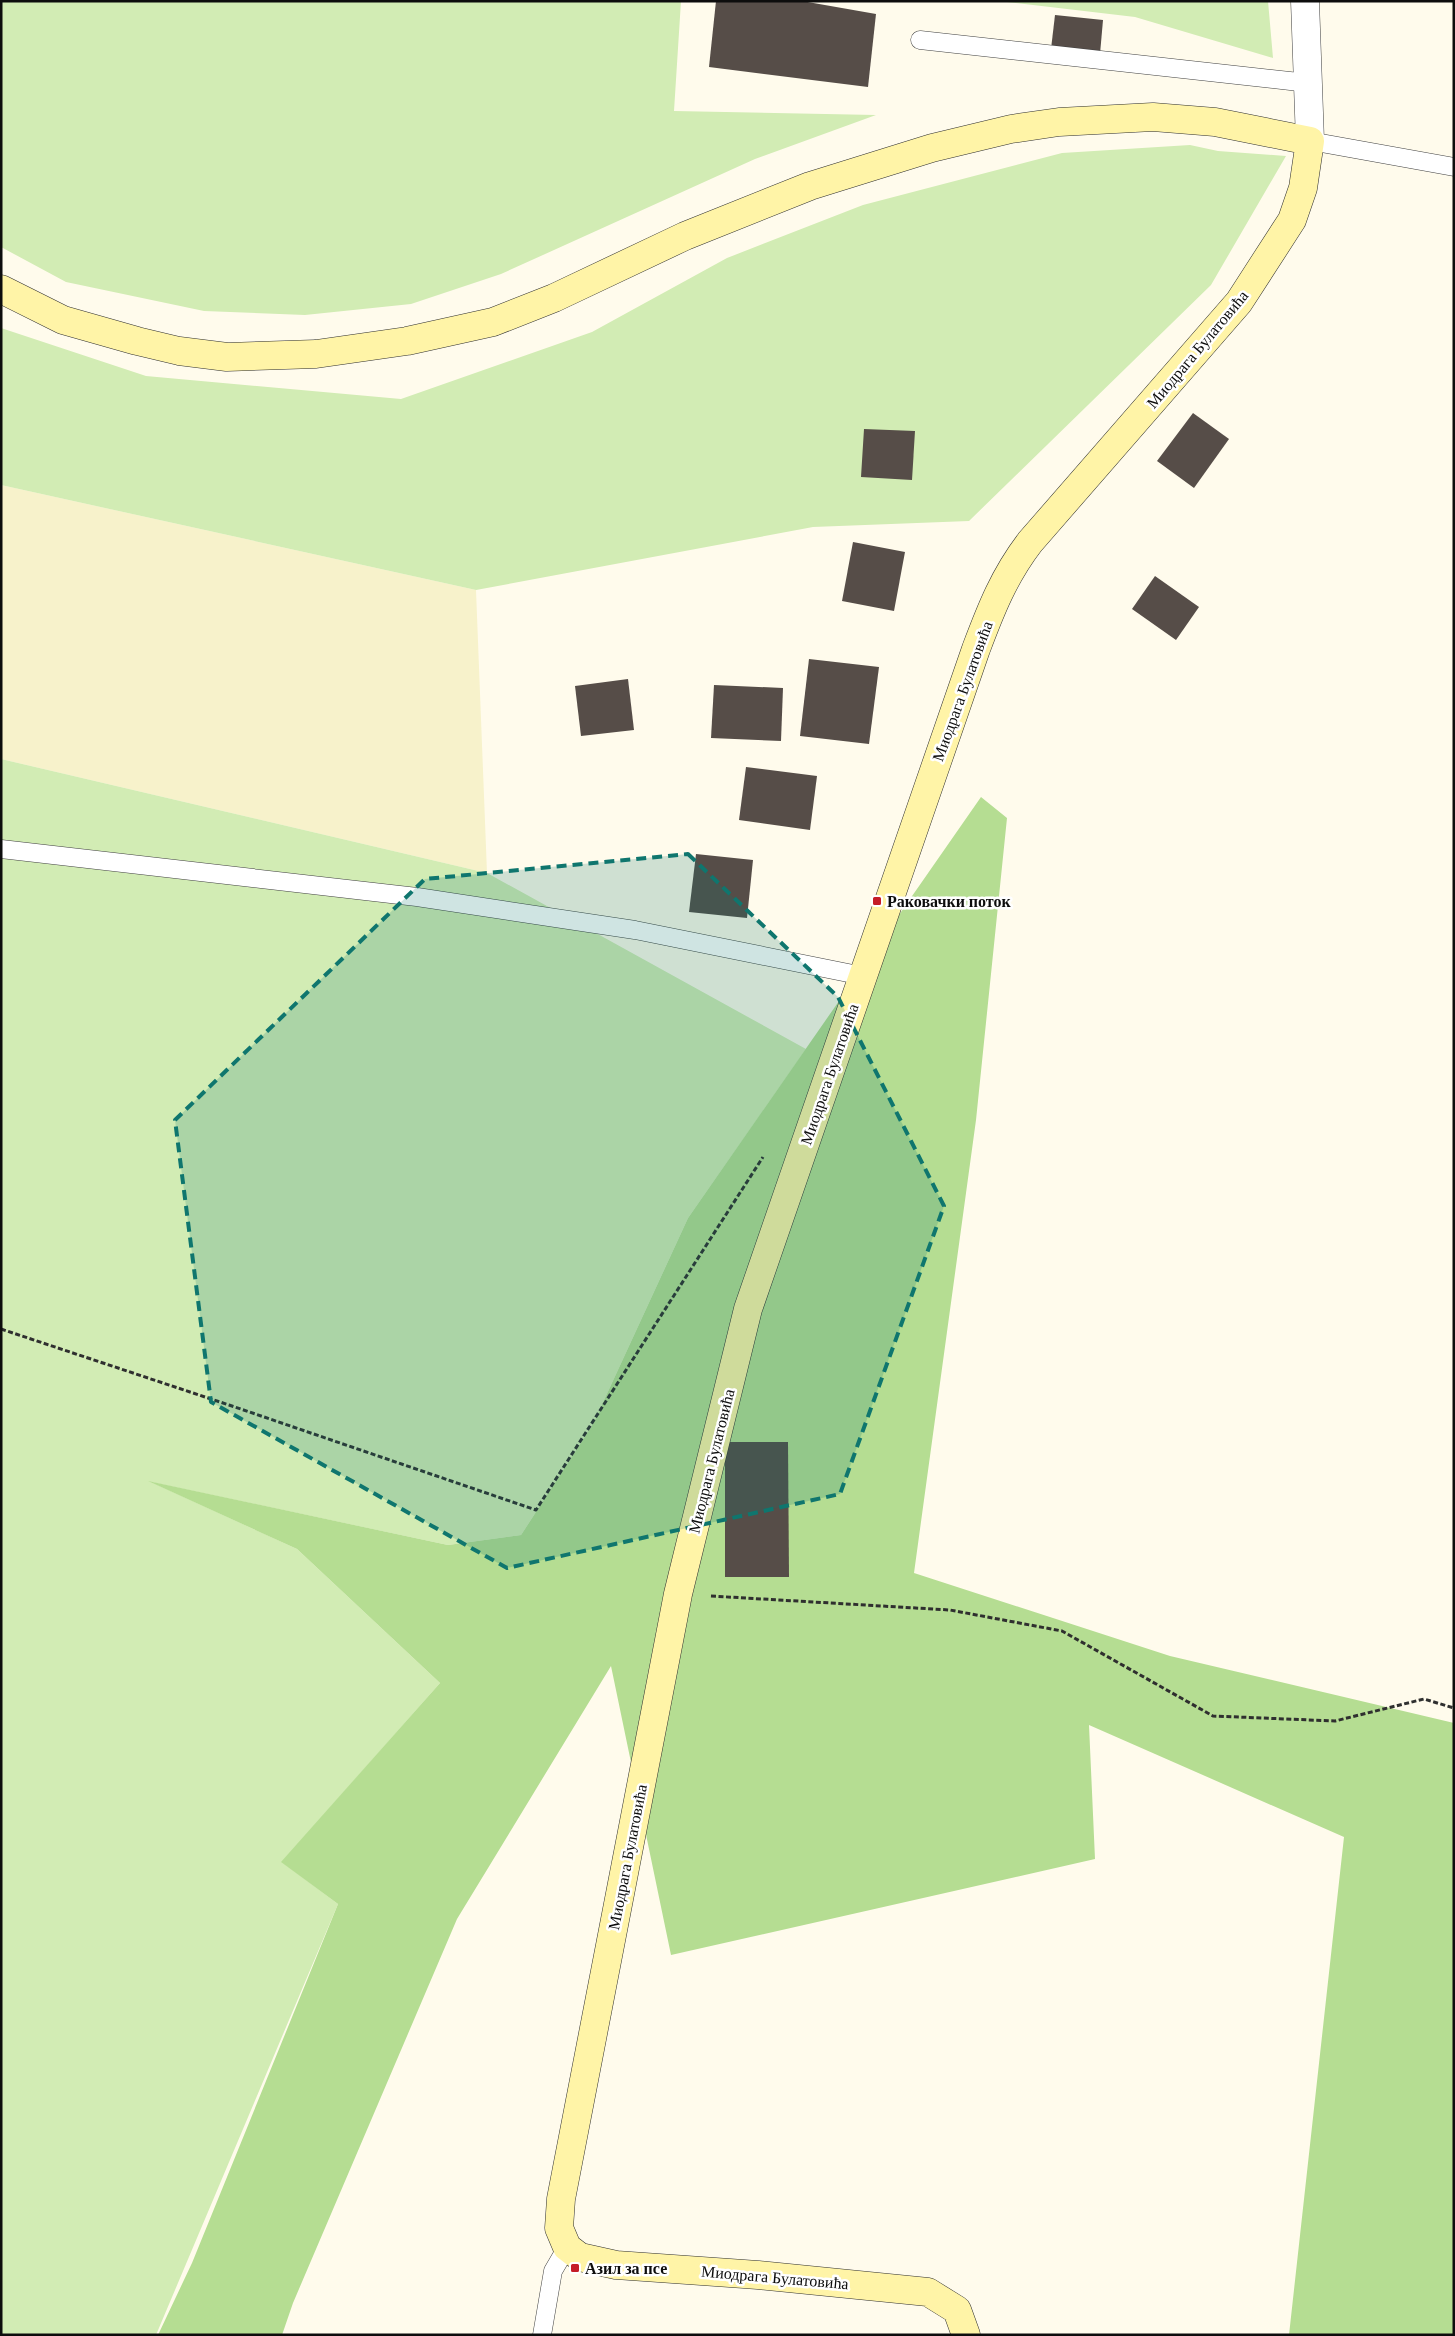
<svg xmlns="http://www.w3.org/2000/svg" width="1455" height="2336" font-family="'Times New Roman',serif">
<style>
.farmland{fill:#f7f2cb}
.green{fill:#d2ecb4}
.forest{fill:#b5dd92}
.building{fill:#564d48}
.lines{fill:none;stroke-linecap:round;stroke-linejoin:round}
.lane-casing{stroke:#404040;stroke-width:19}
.street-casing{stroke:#404040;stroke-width:29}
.secondary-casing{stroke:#2f2f2f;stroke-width:29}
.path{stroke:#2f2f2f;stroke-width:3;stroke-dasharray:5 2.5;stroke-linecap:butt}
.lane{stroke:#fff;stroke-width:18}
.street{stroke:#fff;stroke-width:28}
.secondary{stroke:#fff4a7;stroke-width:28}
.marked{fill:#0f766e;fill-opacity:0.2;stroke:#0f766e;stroke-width:4;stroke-dasharray:10 6;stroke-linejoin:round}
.poi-dot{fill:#c51d28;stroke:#fff;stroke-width:2}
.labels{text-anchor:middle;stroke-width:5;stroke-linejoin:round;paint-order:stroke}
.street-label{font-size:16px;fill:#0d0d0d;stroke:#fff}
.poi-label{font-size:16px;font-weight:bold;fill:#0d0d0d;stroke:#fff;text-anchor:start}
</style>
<rect width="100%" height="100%" fill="#fffbec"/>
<path class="farmland" d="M1 485 476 590 487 873 1 759Z"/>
<g class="green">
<path d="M1 1H681L674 111 876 115 755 159 501 274 411 304 305 315 204 311 66 282 1 247Z"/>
<path d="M998 1H1268L1273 58 1135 17Z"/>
<path d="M1190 145 1218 151 1286 156 1211 285 969 521 813 527 476 590 1 485V328L146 376 401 399 592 332 727 258 863 205 1062 153Z"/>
<path d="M1 759 487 873 806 1049 688 1218 593 1424 521 1535 448 1545 151 1482 297 1549 440 1683 282 1862 338 1904 156 2335H1Z"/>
</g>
<path class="forest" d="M981 797 1007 818 976 1120 914 1573 1170 1656 1454 1723V2335H1289L1344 1837 1089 1725 1095 1859 671 1955 611 1666 457 1919 293 2303 282 2335H158L192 2263 338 1904 281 1862 440 1683 297 1549 148 1481 448 1545 521 1535 593 1424 688 1218Z"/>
<g class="building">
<path d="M716 1H802L876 14 868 87 709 67Z"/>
<path d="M1055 15 1103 20 1100 54 1051 49Z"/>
<path d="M1193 413 1229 439 1194 488 1157 461Z"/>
<path d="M864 429 915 431 912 480 861 477Z"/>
<path d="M853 542 905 552 894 611 842 601Z"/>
<path d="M1155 576 1199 607 1176 640 1132 609Z"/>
<path d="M809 659 879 667 869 744 800 736Z"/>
<path d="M628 679 634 730 581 736 575 686Z"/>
<path d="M714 685 783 688 781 741 711 738Z"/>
<path d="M746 767 817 776 810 830 739 820Z"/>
<path d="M696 854 753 860 747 918 689 912Z"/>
<path d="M725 1442H788L789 1577H725Z"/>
</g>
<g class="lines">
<defs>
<g id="lane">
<path d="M920 40 1308 83"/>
<path d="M1310 141 1454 167"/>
<path d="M1 849 417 897 635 930 863 976"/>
<path d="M542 2335 553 2271 567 2247"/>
</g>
<path id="street" d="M1305 1 1310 141"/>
<path id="secondary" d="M1 289 63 320 137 341 179 351 227 357 316 354 407 341 493 322 554 298 685 236 810 186 932 148 1011 129 1059 122 1153 117 1215 122 1310 141 1303 188 1292 220 1239 302 1030 542C1004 576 991 609 976 649L748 1309 678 1594 561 2199 559 2228 567 2247 580 2257 616 2265 758 2275 928 2292 957 2310 966 2335"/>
</defs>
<use href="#lane" class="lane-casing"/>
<use href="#street" class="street-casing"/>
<use href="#secondary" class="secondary-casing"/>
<g class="path">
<path d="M1 1329 229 1405 536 1510 763 1157"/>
<path d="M711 1596 950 1610 1062 1631 1213 1716 1335 1721 1424 1699 1454 1708"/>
</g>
<use href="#lane" class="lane"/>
<use href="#street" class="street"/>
<use href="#secondary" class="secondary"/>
</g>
<path class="marked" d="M688 854 838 997 944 1206 840 1494 507 1568 211 1402 175 1120 425 879Z"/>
<g class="poi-dot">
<rect x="872" y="896" width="10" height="10" rx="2.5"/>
<rect x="570" y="2263" width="10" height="10" rx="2.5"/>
</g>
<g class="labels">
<g class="street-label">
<text transform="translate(1197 349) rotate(-50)" y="6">Миодрага Булатовића</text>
<text transform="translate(962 691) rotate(-70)" y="6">Миодрага Булатовића</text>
<text transform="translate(829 1074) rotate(-71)" y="6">Миодрага Булатовића</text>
<text transform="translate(711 1461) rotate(-76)" y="6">Миодрага Булатовића</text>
<text transform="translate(627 1857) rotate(-79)" y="6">Миодрага Булатовића</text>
<text transform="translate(775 2277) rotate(5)" y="6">Миодрага Булатовића</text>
</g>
<g class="poi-label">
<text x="887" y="907">Раковачки поток</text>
<text x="585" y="2274">Азил за псе</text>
</g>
</g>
<rect width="1455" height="2336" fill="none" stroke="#0d0d0d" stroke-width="5"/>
</svg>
